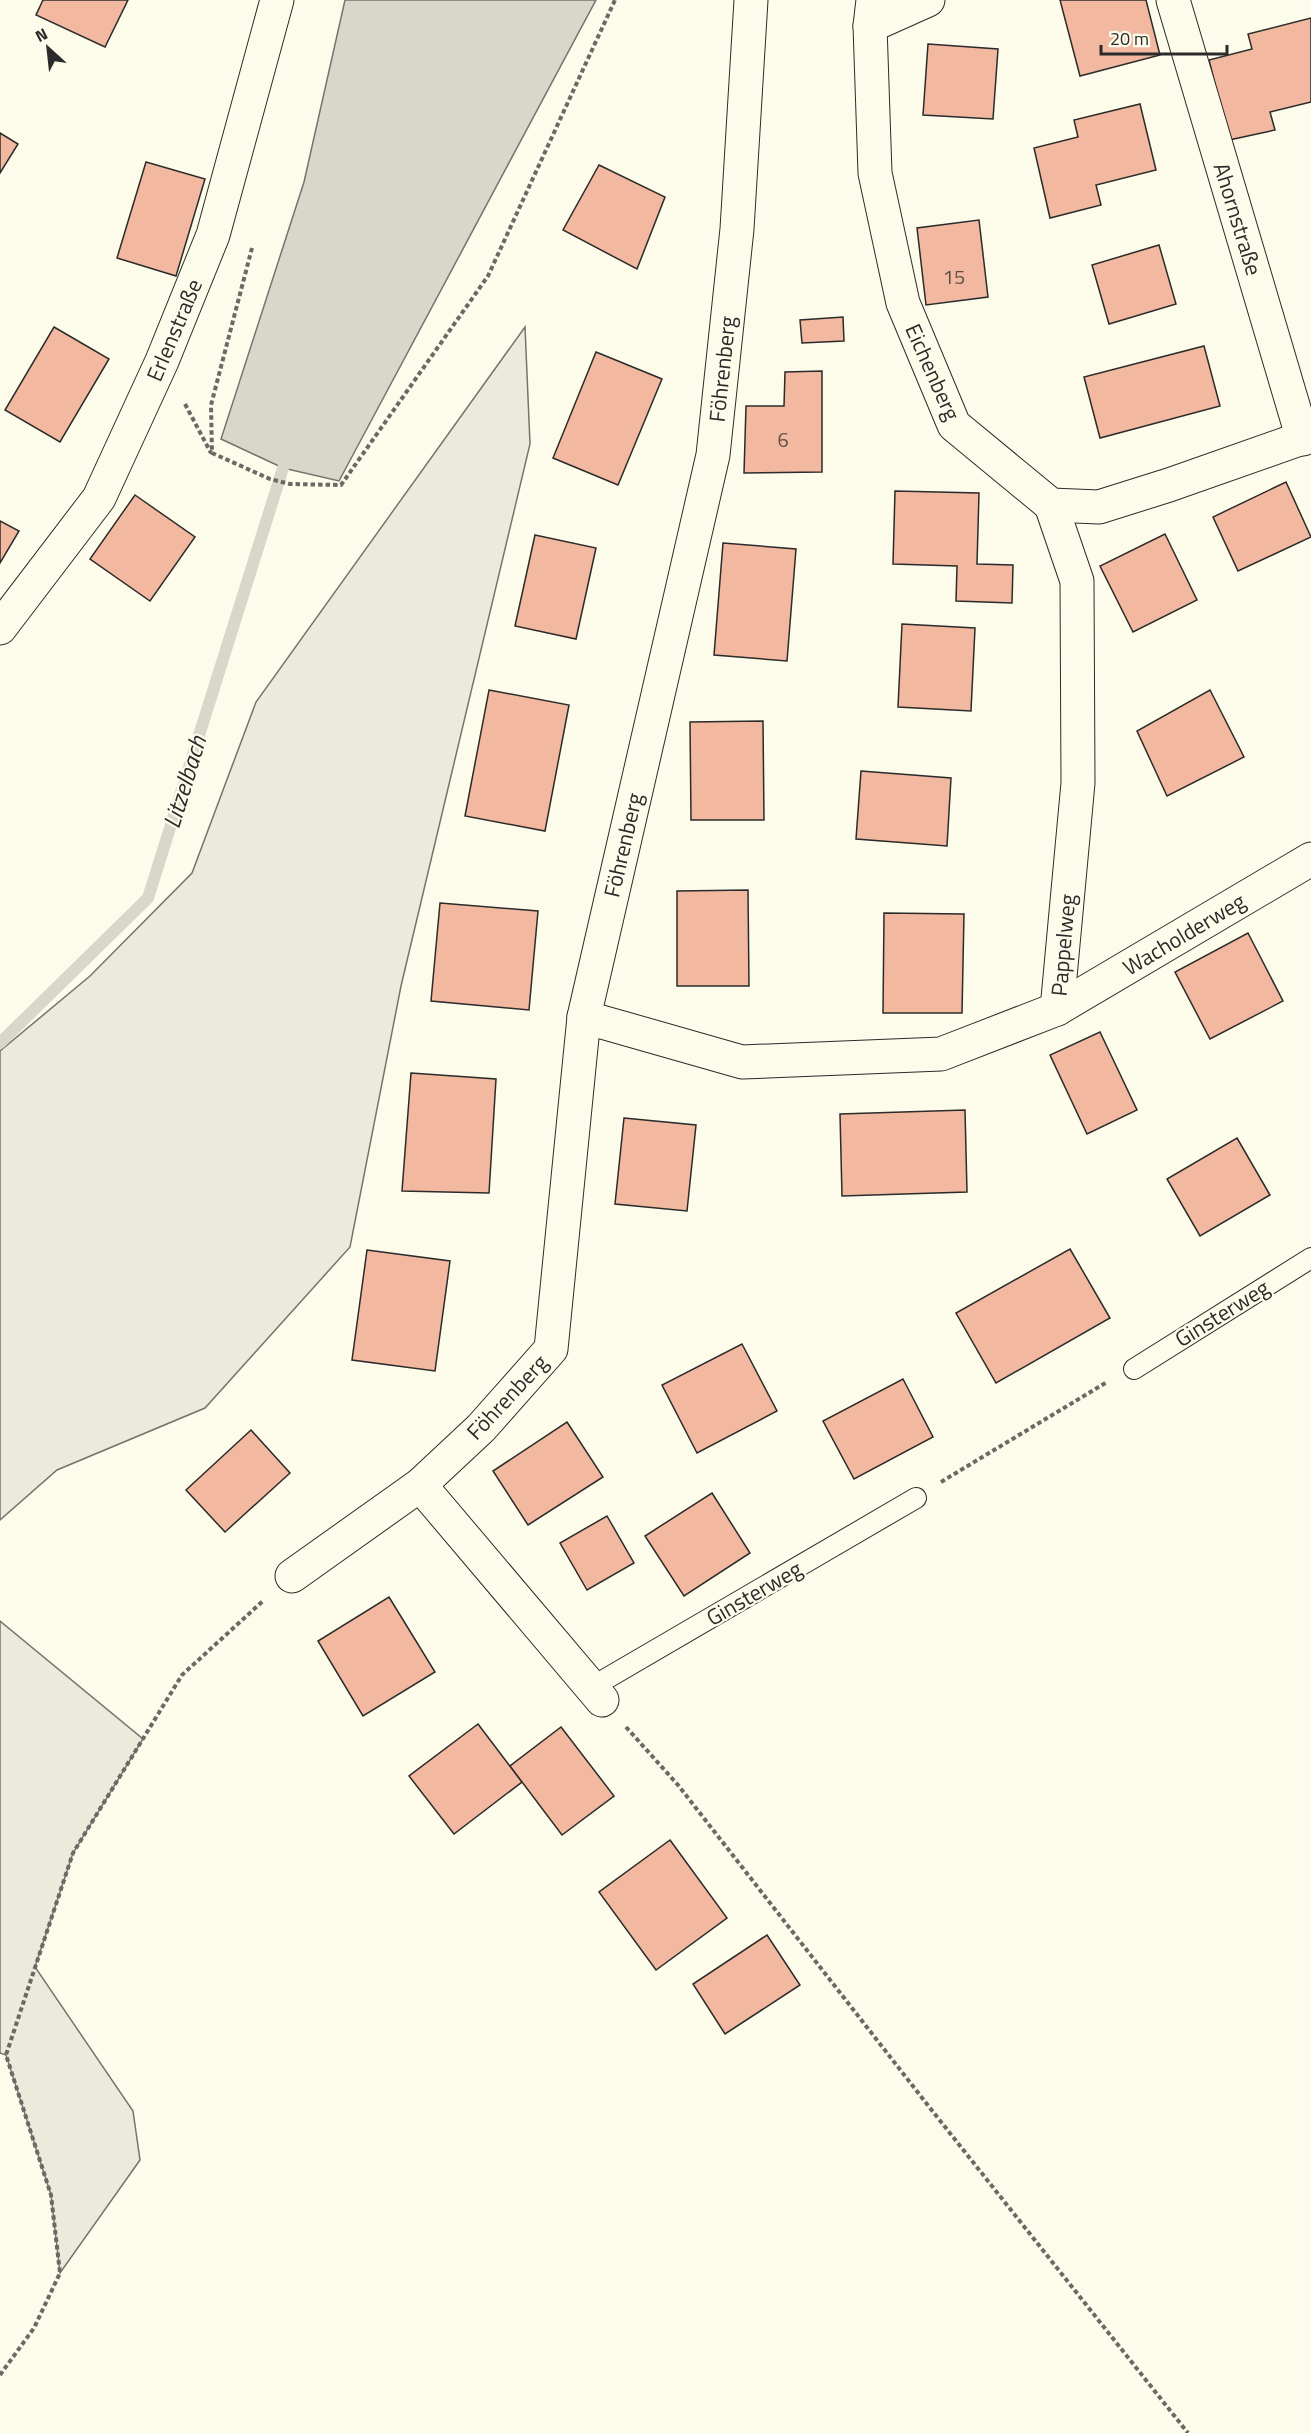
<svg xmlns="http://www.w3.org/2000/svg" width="1311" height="2433" font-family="'Titillium Web',sans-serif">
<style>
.green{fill:#ecebdb;stroke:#74746e;stroke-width:1.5}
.water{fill:#d8d7c9;stroke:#74746e;stroke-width:1.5}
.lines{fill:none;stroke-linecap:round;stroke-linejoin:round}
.stream{stroke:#d8d7c9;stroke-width:12}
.building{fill:#f2b8a0;stroke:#2b2b2b;stroke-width:1.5}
.service-casing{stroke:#2b2b2b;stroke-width:22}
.minor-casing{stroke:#2b2b2b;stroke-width:35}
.path{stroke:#6a6964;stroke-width:4;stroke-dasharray:4.5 3;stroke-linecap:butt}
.service{stroke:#fdfbea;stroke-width:20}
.minor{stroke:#fdfbea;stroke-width:33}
.labels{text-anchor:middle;stroke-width:4.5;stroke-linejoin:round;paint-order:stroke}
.number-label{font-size:20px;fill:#5d4e48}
.street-label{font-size:22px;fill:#2b2b2b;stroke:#fdfbea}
.water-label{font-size:24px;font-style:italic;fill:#2b2b2b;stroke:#fdfbea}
</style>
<rect width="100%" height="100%" fill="#fdfbea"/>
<g class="green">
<path d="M525 327 530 444 401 986 350 1247 205 1408 57 1470 0 1520V1051L90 976 192 873 256 702Z"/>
<path d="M0 1621 143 1739 73 1853 35 1967 133 2111 140 2160 60 2273 51 2195 6 2055 0 2053Z"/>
</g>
<path class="water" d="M345 0H596L339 481 283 468 221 439 304 182Z"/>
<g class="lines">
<path class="stream" d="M0 1043 148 898 283 468"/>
</g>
<g class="building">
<path d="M43 0H128L105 47 36 15Z"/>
<path d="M1060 0H1146L1160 55 1080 76Z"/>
<path d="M1311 18V102L1270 112 1275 130 1229 140 1209 60 1252 49 1248 34Z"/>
<path d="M928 44 998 49 993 119 923 115Z"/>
<path d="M1140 104 1156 170 1096 185 1101 205 1050 218 1034 148 1078 137 1074 120Z"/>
<path d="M0 133 18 144 0 173Z"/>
<path d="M146 162 205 179 176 276 117 258Z"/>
<path d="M599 165 665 197 637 269 563 230Z"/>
<path d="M979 220 988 297 926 305 917 228Z"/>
<path d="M1159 245 1176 304 1109 324 1092 265Z"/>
<path d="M843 317 844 341 802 343 800 320Z"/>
<path d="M54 327 109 359 60 442 5 410Z"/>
<path d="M1204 346 1220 406 1100 438 1084 377Z"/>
<path d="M596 352 662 379 618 485 553 458Z"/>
<path d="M822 371V472L744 473 746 406H784L785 372Z"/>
<path d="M1286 482 1311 537 1238 571 1213 517Z"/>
<path d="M895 491 979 493 977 564 1013 565 1012 603 956 601 957 566 893 564Z"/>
<path d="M135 495 195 537 150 601 90 559Z"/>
<path d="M0 521 19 531 0 563Z"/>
<path d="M1165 534 1197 600 1133 632 1100 566Z"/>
<path d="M535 535 596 548 576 639 515 626Z"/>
<path d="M723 543 796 549 787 661 714 655Z"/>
<path d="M902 624 975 628 971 711 898 707Z"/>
<path d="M489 690 569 705 545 831 465 816Z"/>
<path d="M1210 690 1244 757 1167 796 1137 731Z"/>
<path d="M763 721 764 820H691L690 722Z"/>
<path d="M861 771 951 778 947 846 856 839Z"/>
<path d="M748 890 749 986H677V891Z"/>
<path d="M440 903 538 911 529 1010 431 1001Z"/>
<path d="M884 913 964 914 962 1013H883Z"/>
<path d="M1248 933 1283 1001 1210 1039 1175 972Z"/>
<path d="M1100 1032 1137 1110 1087 1134 1050 1055Z"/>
<path d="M411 1073 496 1079 489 1193 402 1191Z"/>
<path d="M965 1110 967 1192 842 1196 840 1114Z"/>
<path d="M624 1118 696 1125 687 1211 615 1204Z"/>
<path d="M1237 1138 1270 1195 1200 1236 1167 1179Z"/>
<path d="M1070 1249 1110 1318 996 1383 956 1313Z"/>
<path d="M367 1250 450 1261 435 1371 352 1360Z"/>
<path d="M742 1344 777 1411 697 1453 662 1385Z"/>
<path d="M903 1379 933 1437 854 1479 823 1421Z"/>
<path d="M567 1422 603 1477 528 1525 493 1471Z"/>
<path d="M251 1430 290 1473 225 1532 186 1490Z"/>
<path d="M712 1493 750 1553 684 1596 645 1536Z"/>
<path d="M607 1516 634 1563 587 1590 560 1543Z"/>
<path d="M389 1597 435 1672 363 1716 318 1641Z"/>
<path d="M478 1724 522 1782 454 1834 409 1776Z"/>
<path d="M561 1727 614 1796 562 1835 510 1766Z"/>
<path d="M670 1840 727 1918 656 1970 599 1892Z"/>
<path d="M767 1935 800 1985 725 2034 693 1984Z"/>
</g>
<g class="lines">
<defs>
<g id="service">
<path d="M1134 1369 1311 1258"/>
<path d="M592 1687 916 1498"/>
</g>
<g id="minor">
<path d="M873 0 870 26 875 173 903 303 954 425 1051 505 1099 507 1169 485 1311 435"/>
<path d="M1173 0 1303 439"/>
<path d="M870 26 928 0"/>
<path d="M0 628 99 498 162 361 213 235 277 0"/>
<path d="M1057 1009 1311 859"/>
<path d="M584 1017 742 1062 941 1054 1057 1009 1078 783 1077 581 1051 505"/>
<path d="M420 1485 602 1700"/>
<path d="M292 1576 420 1485 481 1428 551 1349 584 1017 713 455 737 229 751 0"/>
</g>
</defs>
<use href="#service" class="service-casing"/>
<use href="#minor" class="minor-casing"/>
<g class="path">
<path d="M252 248 211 405 212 453 270 479 290 484 341 485 488 276 615 0"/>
<path d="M185 404 211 453"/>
<path d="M941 1482 1107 1382"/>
<path d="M626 1727 678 1785 930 2108 1188 2433"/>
<path d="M0 2375 34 2328 60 2273 51 2195 6 2055 73 1853 182 1675 264 1600"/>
</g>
<use href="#service" class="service"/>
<use href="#minor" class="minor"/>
</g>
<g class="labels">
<g class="number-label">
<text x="954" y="284">15</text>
<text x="783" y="447">6</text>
</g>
<g class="street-label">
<text transform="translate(1238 219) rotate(73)" y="8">Ahornstraße</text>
<text transform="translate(174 330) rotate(-67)" y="8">Erlenstraße</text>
<text transform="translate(722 369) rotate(-84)" y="8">Föhrenberg</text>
<text transform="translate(933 372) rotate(66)" y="8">Eichenberg</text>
<text transform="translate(623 845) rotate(-77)" y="8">Föhrenberg</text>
<text transform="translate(1184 934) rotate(-31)" y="8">Wacholderweg</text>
<text transform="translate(1063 945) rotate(-85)" y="8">Pappelweg</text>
<text transform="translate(1222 1313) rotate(-32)" y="8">Ginsterweg</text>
<text transform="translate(507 1397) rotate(-47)" y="8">Föhrenberg</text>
<text transform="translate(754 1593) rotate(-30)" y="8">Ginsterweg</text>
</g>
<g class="water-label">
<text transform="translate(185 782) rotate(-73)" y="8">Litzelbach</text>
</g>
</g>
<g transform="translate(48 48) rotate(333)" stroke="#fdfbea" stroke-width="4.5" paint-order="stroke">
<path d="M0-4.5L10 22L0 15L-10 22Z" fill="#2b2b2b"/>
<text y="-9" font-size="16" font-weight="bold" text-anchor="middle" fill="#2b2b2b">N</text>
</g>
<path d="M1101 45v9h126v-9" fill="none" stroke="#2b2b2b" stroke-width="3"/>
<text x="1110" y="45" font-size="18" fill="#2b2b2b" stroke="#fdfbea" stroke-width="4.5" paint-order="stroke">20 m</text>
</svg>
